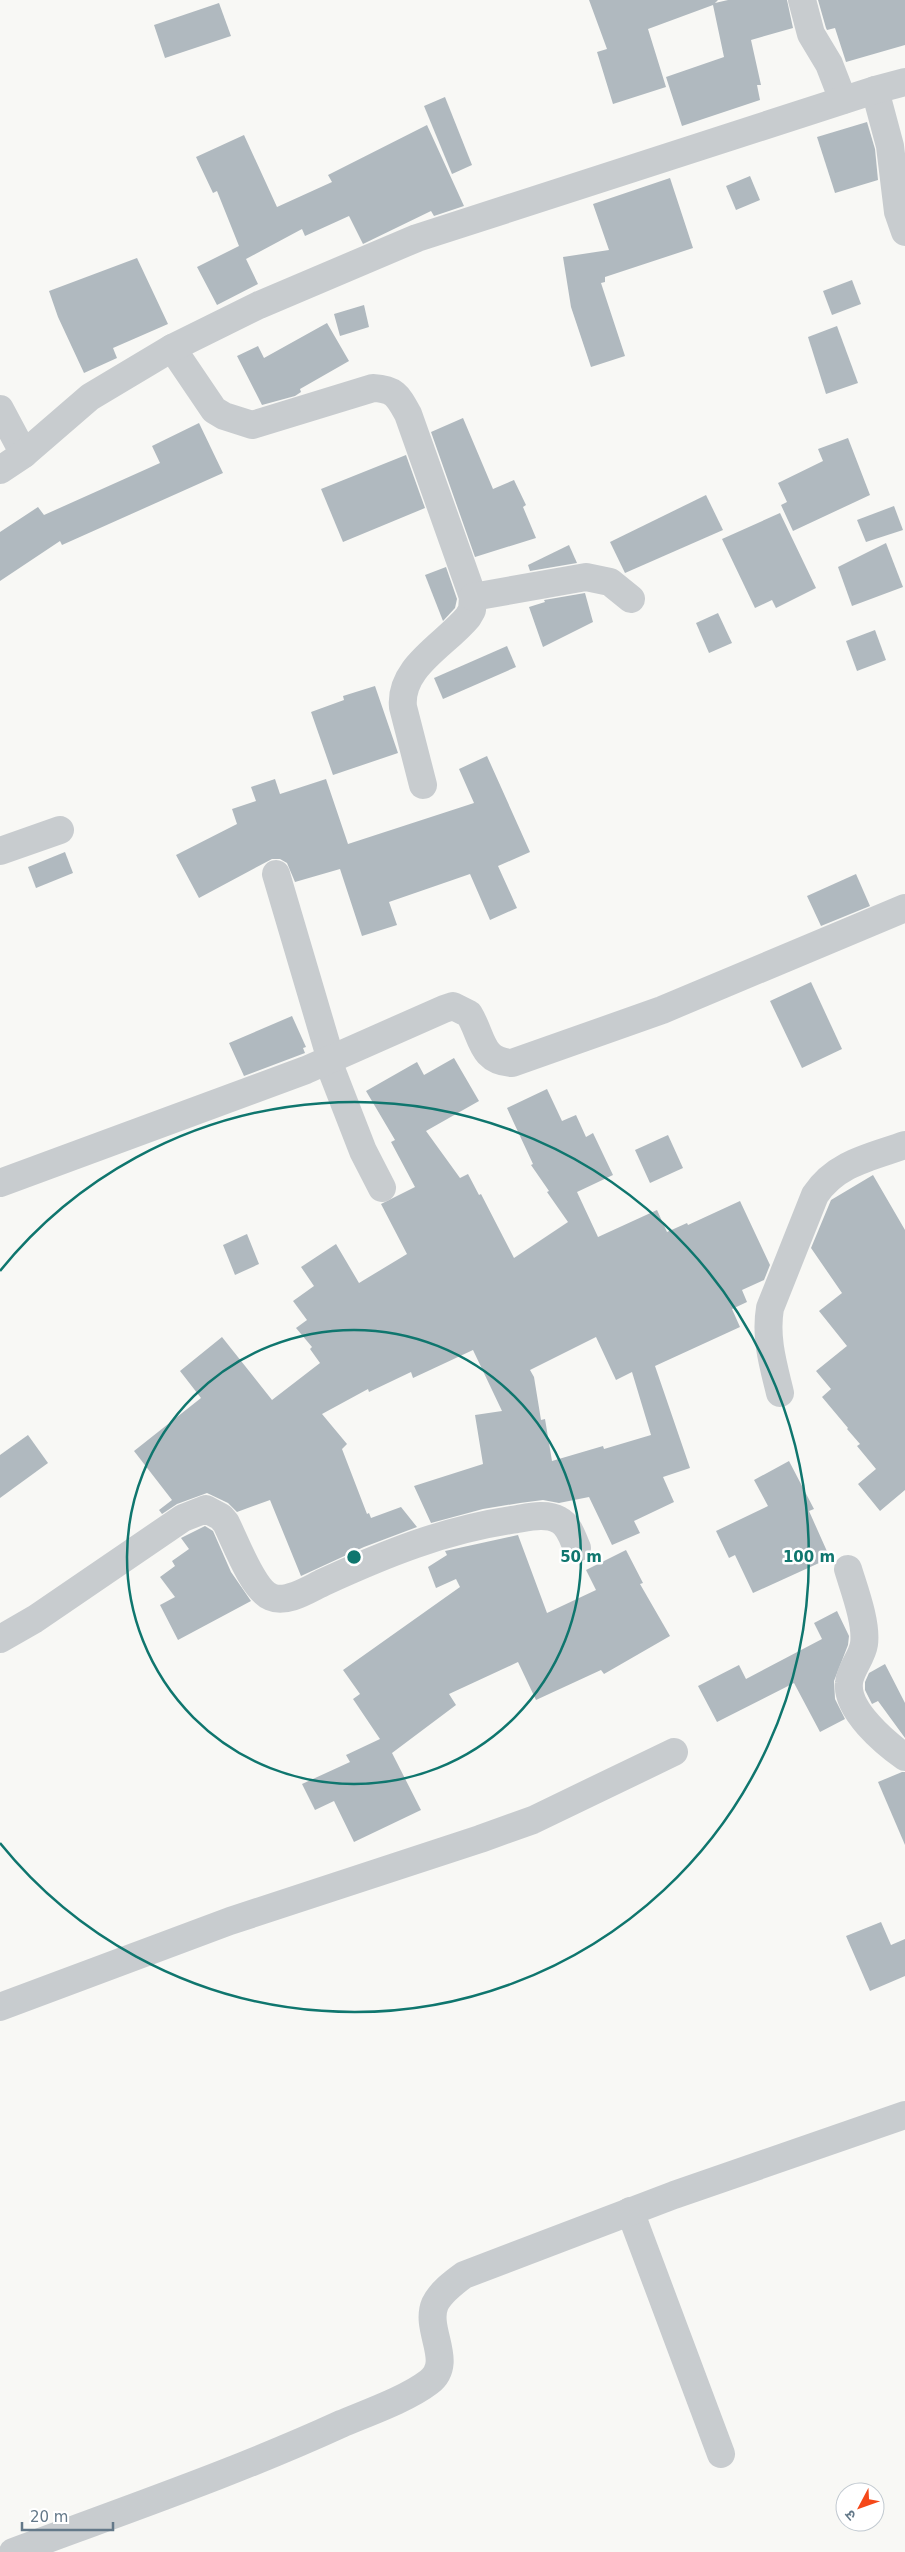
<svg xmlns="http://www.w3.org/2000/svg" width="905" height="2552" font-family="'DejaVu Sans','Noto Sans Devanagari',sans-serif">
<style>
.building{fill:#b0b9bf;fill-rule:evenodd}
.lines{fill:none;stroke-linecap:round;stroke-linejoin:round}
.minor{stroke:#c8cccf;stroke-width:28}
.ring{fill:none;stroke:#0f766e;stroke-width:2.5}
.centre{fill:#0f766e;stroke:#fff;stroke-width:2.5}
.ring-label{font-size:15px;text-anchor:middle;font-weight:bold;fill:#0f766e;stroke:#fff;stroke-width:5;stroke-linejoin:round;paint-order:stroke}
</style>
<rect width="100%" height="100%" fill="#f8f8f5"/>
<g class="building">
<path d="M589 0H718L715 3 728 0H787L793 28 751 40 761 85H757L760 100 682 126 666 77 724 57 713 5 648 29 666 87 613 104 597 52 607 49Z"/>
<path d="M818 0H905V45L846 62 835 28 827 30 826 28Z"/>
<path d="M219 3 231 36 165 58 154 25Z"/>
<path d="M445 97 472 165 452 174 424 106Z"/>
<path d="M867 122 875 149 878 180 835 193 817 137Z"/>
<path d="M427 125 464 206 434 216 431 211 363 244 349 216 305 236 302 229 246 259 258 284 217 305 197 267 239 246 217 191 213 193 196 157 244 135 277 207 332 182 328 175Z"/>
<path d="M750 176 760 200 736 210 726 186Z"/>
<path d="M670 178 693 248 605 277V282L601 283 625 356 591 367 571 307 563 257 609 250 593 204Z"/>
<path d="M137 258 168 324 113 348 117 358 84 373 58 317 49 291Z"/>
<path d="M852 280 861 304 832 315 823 291Z"/>
<path d="M364 305 369 327 340 336 334 314Z"/>
<path d="M327 323 349 361 300 389 301 392 295 396 262 405 237 356 258 346 264 358Z"/>
<path d="M837 326 858 383 826 394 808 337Z"/>
<path d="M463 418 493 489 514 480 526 505 523 507 536 538 475 557 431 432Z"/>
<path d="M199 423 223 473 62 545 60 541 0 581V532L38 507 44 515 160 463 152 446Z"/>
<path d="M848 438 870 495 793 531 781 505 787 502 778 483 823 461 818 449Z"/>
<path d="M406 455 425 508 343 542 321 489Z"/>
<path d="M706 495 723 530 625 573 610 542Z"/>
<path d="M894 506 903 530 866 542 857 520Z"/>
<path d="M780 513 816 588 776 608 772 600 755 608 722 539Z"/>
<path d="M886 543 903 587 852 606 838 567Z"/>
<path d="M569 545 577 563 530 571 528 565Z"/>
<path d="M446 567 457 599 455 608 443 621 425 575Z"/>
<path d="M585 593 593 622 543 647 529 607 545 602 544 600Z"/>
<path d="M718 613 732 643 709 653 696 623Z"/>
<path d="M875 630 886 660 857 671 846 641Z"/>
<path d="M507 646 516 667 443 699 434 678Z"/>
<path d="M375 686 398 753 333 775 311 712 344 700 343 696Z"/>
<path d="M487 756 530 852 498 866 517 908 490 920 470 874 389 902 397 925 362 936 340 869 295 882 287 863 280 859H272L199 898 176 855 237 824 232 809 256 801 251 787 275 779 280 794 326 779 348 844 474 803 459 769Z"/>
<path d="M65 852 73 873 36 888 28 867Z"/>
<path d="M856 874 870 906 821 926 807 896Z"/>
<path d="M811 982 842 1049 802 1068 770 1001Z"/>
<path d="M292 1016 306 1047 303 1048 305 1053 244 1076 229 1043Z"/>
<path d="M454 1058 479 1101 426 1131 460 1178 468 1174 479 1195 481 1194 514 1258 568 1222 547 1192 549 1191 531 1165 533 1164 507 1108 547 1089 562 1121 576 1115 586 1137 593 1133 613 1175 577 1192 598 1237 657 1210 667 1232 687 1223 688 1225 740 1201 770 1265 764 1280 742 1290 747 1302 732 1309 740 1327 655 1366 690 1468 663 1477 674 1502 634 1521 640 1533 612 1545 589 1497 559 1503 543 1500 520 1503 483 1509 431 1523 414 1486 483 1464 475 1415 502 1411 473 1350 413 1378 411 1372 369 1392 368 1389 322 1414 347 1444 342 1449 367 1514 369 1513 371 1518 401 1507 417 1527 364 1547 301 1576 270 1500 237 1512 228 1503 207 1493 177 1504 162 1514 159 1510 172 1500 134 1451 201 1398 180 1371 222 1337 272 1400 320 1363 310 1349 312 1347 296 1328 307 1320 293 1301 314 1286 301 1267 336 1244 359 1283 407 1254 381 1204 415 1187 391 1142 395 1140 366 1091 417 1062 424 1075ZM596 1337 616 1380 632 1372 651 1435 604 1449 603 1446 552 1461 545 1419 541 1420 534 1377 530 1370Z"/>
<path d="M668 1135 683 1168 650 1183 635 1150Z"/>
<path d="M873 1175 905 1230V1490L880 1511 858 1484 876 1469 857 1446 860 1444 847 1429 848 1428 822 1397 831 1389 816 1371 847 1346 819 1311 842 1293 811 1248 831 1200Z"/>
<path d="M247 1234 259 1264 235 1275 223 1245Z"/>
<path d="M28 1435 48 1463 0 1498V1455Z"/>
<path d="M789 1461 814 1509 809 1511 830 1558 753 1593 735 1555 729 1558 716 1531 768 1506 754 1480Z"/>
<path d="M205 1526 213 1531 231 1572 251 1601 178 1640 160 1605 175 1597 160 1577 175 1566 172 1561 189 1549 181 1538Z"/>
<path d="M518 1535 547 1613 596 1590 586 1570 626 1550 643 1583 640 1584 670 1636 604 1674 601 1670 536 1700 518 1662 449 1694 456 1705 392 1753 421 1810 354 1842 334 1801 315 1810 302 1784 350 1762 346 1755 380 1739 353 1699 360 1694 343 1670 460 1587 456 1579 436 1588 428 1567 447 1555 445 1551Z"/>
<path d="M837 1611 849 1636 848 1645 834 1681 835 1699 845 1719 820 1732 794 1683 717 1722 698 1686 739 1665 746 1679 822 1639 814 1623Z"/>
<path d="M885 1664 905 1703V1738L878 1701 872 1704 865 1690V1682L869 1673Z"/>
<path d="M902 1772H905V1845L878 1782Z"/>
<path d="M881 1922 891 1945 905 1939V1976L870 1991 846 1936Z"/>
</g>
<g class="lines">
<g class="minor">
<path d="M802 0 811 34 829 64 843 100"/>
<path d="M875 90 890 146 898 212 905 232"/>
<path d="M172 348 214 410 224 416 252 425 373 388C395 389 398 396 408 414L473 597 472 610 468 617C445 645 399 667 403 707L423 785"/>
<path d="M0 409 24 454"/>
<path d="M0 470 24 454 90 397 172 348 259 305 417 238 875 90 905 82"/>
<path d="M473 597 586 577 610 582 631 599"/>
<path d="M0 851 60 830"/>
<path d="M276 874 331 1060"/>
<path d="M328 1061 363 1151 382 1188"/>
<path d="M0 1183 306 1070 444 1009 453 1006 469 1014C483 1037 480 1061 512 1063L662 1010 905 908"/>
<path d="M780 1393C773 1364 765 1338 770 1308L815 1195C836 1163 871 1157 905 1145"/>
<path d="M848 1569C854 1589 867 1623 864 1644 862 1658 850 1669 849 1683 846 1710 885 1743 905 1757"/>
<path d="M0 1639 35 1619 183 1518 206 1509 221 1517 226 1523C235 1541 253 1590 271 1597 287 1604 309 1589 324 1582 385 1554 444 1530 511 1520 526 1518 545 1512 559 1520 569 1525 573 1539 577 1548"/>
<path d="M0 2007 230 1921 480 1839 533 1820 674 1752"/>
<path d="M630 2211 721 2454"/>
<path d="M13 2552C122 2511 234 2473 341 2424 367 2413 407 2399 429 2382 455 2362 424 2330 435 2304 441 2292 453 2283 464 2275L674 2195 905 2115"/>
</g>
</g>
<g class="ring">
<circle cx="354" cy="1557" r="227"/>
<path d="M0 1271A455 455 0 1 1 0 1843"/>
</g>
<circle cx="354" cy="1557" r="8" class="centre"/>
<g class="ring-label">
<text x="581" y="1562">50 m</text>
<text x="809" y="1562">100 m</text>
</g>
<g transform="translate(860 2507) rotate(229)"><circle r="24" fill="#ffffff" stroke="#c1c9d0"/>
<path d="M0-4L9 19L0 12L-9 19Z" fill="#f54819"/>
<text y="-8" font-size="14" font-weight="bold" text-anchor="middle" fill="#647989">उ</text>
</g>
<path d="M22 2522v8h91v-8" fill="none" stroke="#647989" stroke-width="2.5"/>
<text x="30" y="2522" font-size="15" fill="#647989" stroke="#ffffff" stroke-width="4" paint-order="stroke">20 m</text>
</svg>
